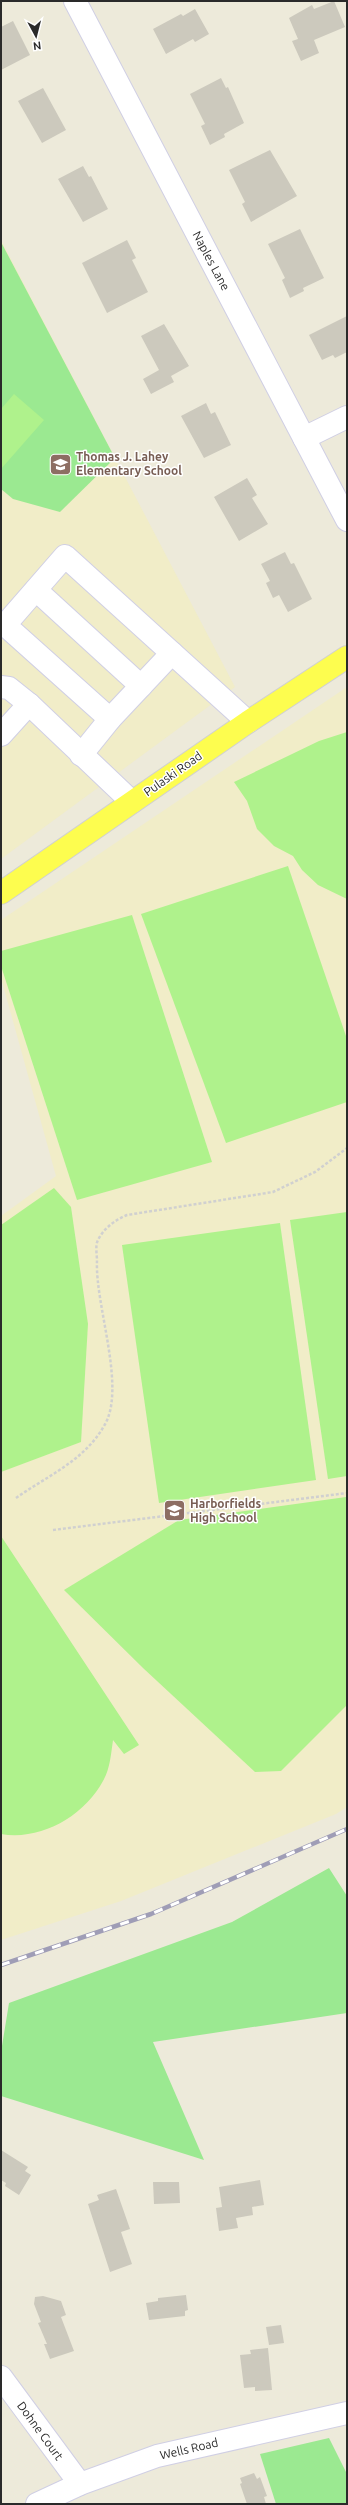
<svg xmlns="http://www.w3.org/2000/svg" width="348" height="2505" font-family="Ubuntu,sans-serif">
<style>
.education{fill:#f1edc8}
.green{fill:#9be991}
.pitch{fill:#aff28c}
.building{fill:#ccc9bd}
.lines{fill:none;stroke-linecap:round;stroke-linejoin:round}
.minor-casing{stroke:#d0cfe4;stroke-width:24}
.major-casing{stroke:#d0d0d0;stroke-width:24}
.path{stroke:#d0d0d0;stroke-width:2.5;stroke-dasharray:3 2;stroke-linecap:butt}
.minor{stroke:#fff;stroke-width:22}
.major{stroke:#fdfd4f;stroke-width:22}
.rail-casing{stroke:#9f9db6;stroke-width:4.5}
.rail{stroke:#fff;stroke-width:3;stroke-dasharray:9;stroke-linecap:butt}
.labels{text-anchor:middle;stroke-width:3;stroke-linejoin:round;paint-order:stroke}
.street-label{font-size:12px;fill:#2a2a2a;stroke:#fff}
.education-label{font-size:12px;font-weight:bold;fill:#785e54;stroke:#fff;text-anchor:start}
</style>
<rect width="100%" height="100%" fill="#edeada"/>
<g class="education">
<path d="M1 240 235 687 1 859Z"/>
<path d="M347 687V1807L336 1814 121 1901 1 1940V1216L56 1176 1 978V920Z"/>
</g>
<g class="green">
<path d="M1 242 115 458 60 512 13 499 1 489Z"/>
<path d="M329 1868 347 1896V2013L153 2042 204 2160 1 2096V2052L9 2003 232 1922Z"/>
<path d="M329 2438 347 2474V2504H276L260 2454Z"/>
</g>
<g class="pitch">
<path d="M14 394 44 420 1 469V409Z"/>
<path d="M347 732V899L318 885 302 870 293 856 274 846 257 829 247 801 234 782 319 741Z"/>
<path d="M288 866 347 1039V1102L226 1143 141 914Z"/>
<path d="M132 915 212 1162 77 1200 1 966V951Z"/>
<path d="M54 1188 71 1207 88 1324 81 1442 1 1472V1225Z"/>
<path d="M347 1212V1476L328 1479 290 1220Z"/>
<path d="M280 1223 316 1480 159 1503 122 1245Z"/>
<path d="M346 1497 347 1705 281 1771 255 1772 143 1668 64 1590 179 1520Z"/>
<path d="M1 1536 139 1745 124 1754 113 1740C111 1754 110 1769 103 1781 84 1816 41 1841 1 1834Z"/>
</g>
<g class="building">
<path d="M334 1 345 27 314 40 319 53 301 61 292 41 298 39 289 18 312 5 314 9Z"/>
<path d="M195 9 209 34 195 42 193 39 166 54 153 29 181 14 183 16Z"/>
<path d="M13 21 30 55 1 70V27Z"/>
<path d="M221 78 226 88 228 87 244 123 224 134 225 137 210 145 201 126 205 124 190 94Z"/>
<path d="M43 88 66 130 42 143 18 101Z"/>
<path d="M270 150 297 196 251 222 242 204 245 202 229 170Z"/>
<path d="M83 166 89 177 91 176 108 209 83 222 58 179Z"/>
<path d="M300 229 324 278 303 288 304 291 290 298 282 280 285 278 268 244Z"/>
<path d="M127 240 136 258 132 260 148 292 107 313 82 263Z"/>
<path d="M347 316V352L335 358 333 355 322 360 309 335Z"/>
<path d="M164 324 189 366 171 376 174 382 151 394 143 379 159 370 141 336Z"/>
<path d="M206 403 211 414 215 412 231 445 204 458 181 416Z"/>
<path d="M247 478 257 495 252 498 268 524 239 541 214 497Z"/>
<path d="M285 552 291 564 294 563 312 599 288 612 279 595 273 598 266 583 270 581 261 564Z"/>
<path d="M1 2150 28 2167 25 2171 31 2175 19 2195 5 2186 6 2183 1 2180Z"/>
<path d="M260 2180 264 2205 252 2207 253 2215 236 2218 238 2228 219 2231 216 2208 222 2207 219 2187Z"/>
<path d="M153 2182H179L180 2203 154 2204Z"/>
<path d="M116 2189 130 2229 121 2232 132 2264 110 2272 88 2204 99 2200 97 2195Z"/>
<path d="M186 2295 188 2310 185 2311V2316L149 2320 146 2303 158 2301V2298Z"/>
<path d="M43 2296 61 2301 66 2315 61 2317 74 2351 50 2359 44 2344H47L38 2323 41 2322 34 2304 35 2297Z"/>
<path d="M281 2325 284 2343 269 2345 266 2327Z"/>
<path d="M268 2348 272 2390 255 2391V2387L244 2388 240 2355 251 2354 250 2350Z"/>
<path d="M254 2473 257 2479 260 2477 267 2496 264 2497 266 2504H247L240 2484 242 2483 240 2478Z"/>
</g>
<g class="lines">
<defs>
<g id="minor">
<path d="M75 1 347 520"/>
<path d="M304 438 347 417"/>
<path d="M36 590 141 686"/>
<path d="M1 687 9 688 29 704"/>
<path d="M110 719 5 625 65 556 248 722"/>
<path d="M1 735 29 704 132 802"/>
<path d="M81 755 110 719 172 653"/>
<path d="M1 2377 80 2484"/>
<path d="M37 2504 80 2484 157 2456 347 2413"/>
</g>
<path id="major" d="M1 893 248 722 347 657"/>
</defs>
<use href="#minor" class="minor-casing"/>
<use href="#major" class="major-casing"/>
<g class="path">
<path d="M16 1498C47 1476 84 1461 104 1426 127 1389 95 1306 97 1261 97 1255 95 1245 98 1240 104 1228 115 1220 127 1215L273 1192 315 1172 347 1148"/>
<path d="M53 1530 347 1493"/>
</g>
<use href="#minor" class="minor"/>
<use href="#major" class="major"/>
<defs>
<path id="rail" d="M1 1965 151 1914 347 1829"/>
</defs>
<use href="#rail" class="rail-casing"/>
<use href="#rail" class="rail"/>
</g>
<defs>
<symbol id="school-square" viewBox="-11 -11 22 22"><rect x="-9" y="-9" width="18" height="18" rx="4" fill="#8d6e63" stroke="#fff"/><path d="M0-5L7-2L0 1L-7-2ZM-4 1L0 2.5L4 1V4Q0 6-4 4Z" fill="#fff"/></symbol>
</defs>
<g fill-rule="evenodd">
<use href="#school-square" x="48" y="452" width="25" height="25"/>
<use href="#school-square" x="162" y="1498" width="25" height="25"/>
</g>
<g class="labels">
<g class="street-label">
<text transform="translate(211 261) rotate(62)" y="4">Naples Lane</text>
<text transform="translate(173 774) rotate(-35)" y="4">Pulaski Road</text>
<text transform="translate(40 2431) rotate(54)" y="4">Dohne Court</text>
<text transform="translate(189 2449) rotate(-13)" y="4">Wells Road</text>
</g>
<g class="education-label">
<text x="76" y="461">Thomas J. Lahey<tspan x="76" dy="14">Elementary School</tspan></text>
<text x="190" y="1508">Harborfields<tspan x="190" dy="14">High School</tspan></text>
</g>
</g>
<rect width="348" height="2505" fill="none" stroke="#2a2a2a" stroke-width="4"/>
<g transform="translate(36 36) rotate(173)" stroke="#ffffff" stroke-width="3" paint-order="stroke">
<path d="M0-3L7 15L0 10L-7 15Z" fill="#2a2a2a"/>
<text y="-6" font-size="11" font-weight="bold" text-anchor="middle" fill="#2a2a2a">N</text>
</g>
</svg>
